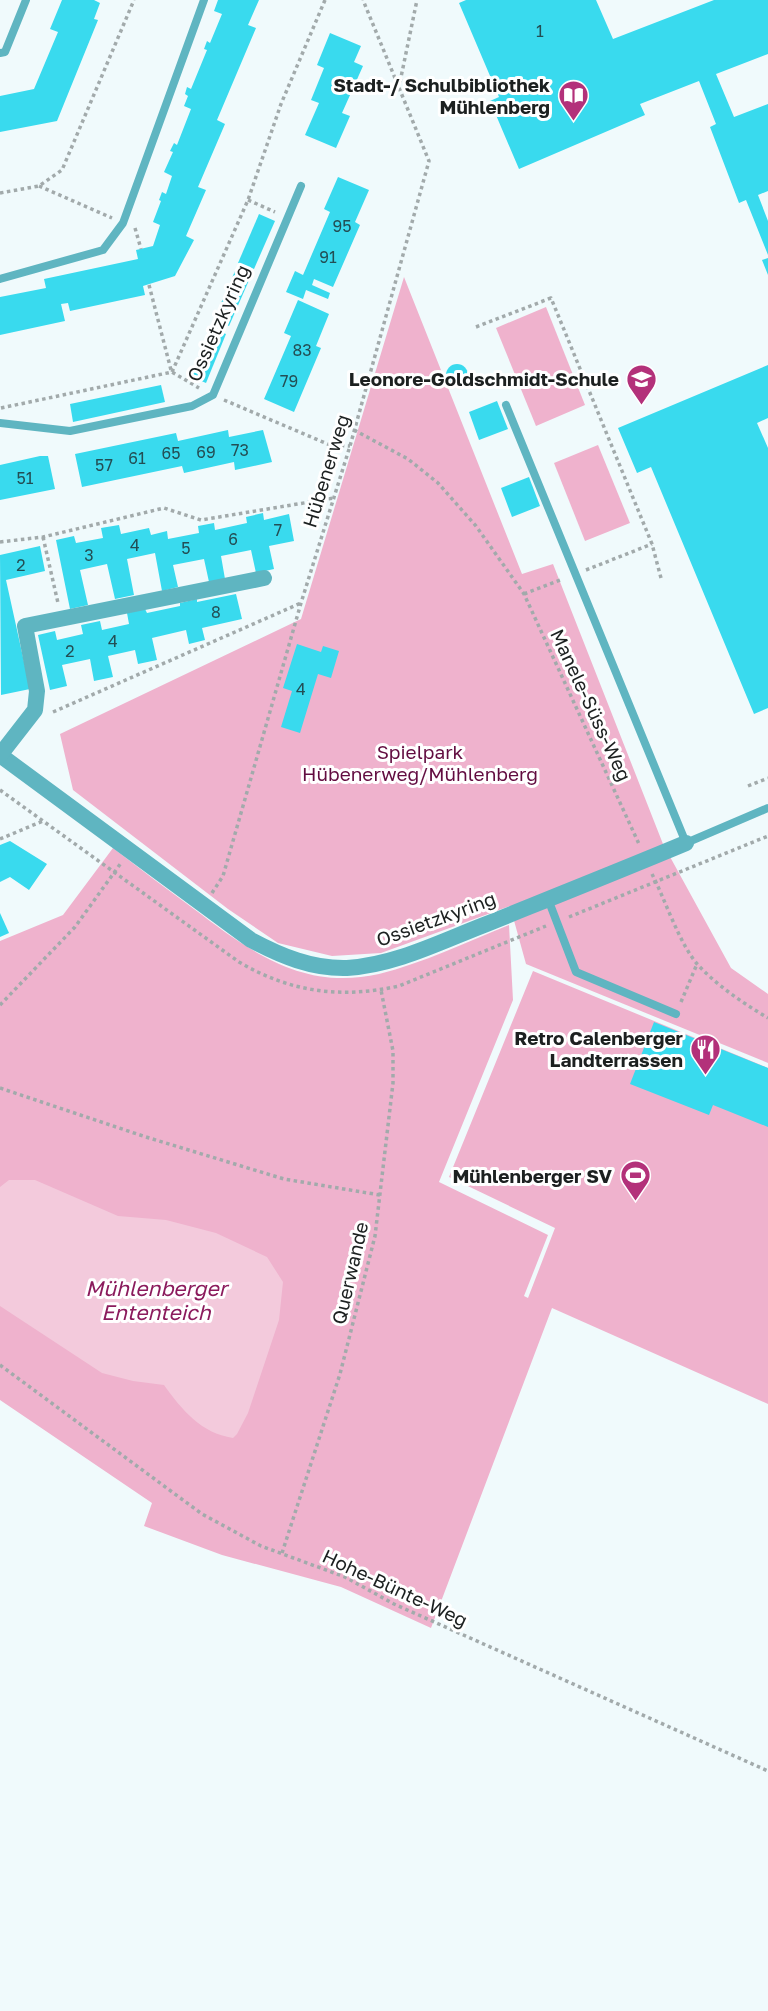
<svg xmlns="http://www.w3.org/2000/svg" width="768" height="2011" font-family="'Golos Text',sans-serif">
<style>
.green{fill:#efb2cd}
.water{fill:#f3cadc}
.building{fill:#39daee}
.lines{fill:none;stroke-linecap:round;stroke-linejoin:round}
.path{stroke:#a2aaab;stroke-width:3.5;stroke-dasharray:3.5 3.5;stroke-linecap:butt}
.service{stroke:#5fb5c1;stroke-width:8}
.minor{stroke:#5fb5c1;stroke-width:16}
.labels{text-anchor:middle;stroke-width:6;stroke-linejoin:round;paint-order:stroke}
.number-label{font-size:16px;fill:#234e54}
.poi-label{font-size:19px;font-weight:bold;fill:#1c2020;stroke:#fff;text-anchor:end}
.street-label{font-size:19px;fill:#1c2020;stroke:#fff}
.park-label{font-size:19px;fill:#620c40;stroke:#fff}
.water-label{font-size:21px;font-style:italic;fill:#8b1b5d;stroke:#fff}
</style>
<rect width="100%" height="100%" fill="#f0fafc"/>
<g class="green">
<path d="M404 277 522 574 553 564 663 844 731 968 768 994V1063L526 964 510 906 381 953 332 956 278 943 228 909 73 790 60 734 301 619Z"/>
<path d="M546 307 585 405 536 426 496 328Z"/>
<path d="M598 445 630 523 585 541 554 463Z"/>
<path d="M113 848C140 869 167 889 194 909 251 952 303 991 379 974 423 963 467 942 509 925L513 1000 439 1182 548 1235 524 1296 528 1298 555 1228 449 1177 533 971 768 1068V1404L552 1308 431 1628 341 1587 222 1555 144 1526 152 1503 0 1400V941L63 915Z"/>
</g>
<path class="water" d="M9 1180H35L118 1216 166 1220 216 1233 267 1257 283 1282 279 1320 248 1413 237 1434 233 1438C201 1433 182 1410 164 1385L133 1381 102 1373 0 1306V1187Z"/>
<g class="building">
<path d="M62 0H94L100 3 94 19 98 20 57 121 0 132V96L34 89 58 32 50 29Z"/>
<path d="M218 0H259L248 25 256 28 217 120 225 124 198 187 206 190 186 236 194 240 175 276 143 286 145 295 70 311 68 303 61 304 65 321 0 335V297L46 288 44 279 138 259 136 250 153 246 160 225 153 222 161 201 159 200 162 192 166 194 172 176 164 172 173 152 170 151 174 143 177 145 191 109 184 106 188 96 185 94 187 87 191 89 207 50 204 49 207 41 210 43 222 14 214 11Z"/>
<path d="M466 0H596L613 39 714 0H768V54L716 74 734 117 768 104V191L758 195 768 221V255L746 200 739 203 710 127 716 124 699 81 640 104 645 115 519 169 490 101 499 97 459 3Z"/>
<path d="M330 33 361 46 354 62 363 66 342 113 350 116 336 148 305 135 319 103 311 100 324 68 317 65Z"/>
<path d="M338 177 369 190 355 222 360 225 333 287 314 279 312 285 330 293 328 299 306 290 303 299 286 292 295 271 303 275 330 212 324 209Z"/>
<path d="M259 214 275 221 254 269 238 263Z"/>
<path d="M768 258V275L762 260Z"/>
<path d="M235 271 250 278 229 326 214 319Z"/>
<path d="M298 300 329 314 316 346 321 348 294 412 264 399 291 336 284 333Z"/>
<path d="M211 328 226 334 206 383 190 376Z"/>
<circle cx="457" cy="375" r="11"/>
<path d="M768 365V418L757 423 768 448V708L754 714 651 467 637 473 618 428Z"/>
<path d="M161 385 165 402 73 422 70 404Z"/>
<path d="M497 401 508 429 479 440 469 412Z"/>
<path d="M228 430 229 437 263 430 272 462 235 470 234 462 184 473 182 466 82 487 75 454 176 433 178 441Z"/>
<path d="M40 456H48L55 489 0 500V465Z"/>
<path d="M529 477 540 506 512 517 501 488Z"/>
<path d="M263 513 264 520 289 514 294 541 269 546 274 569 256 573 251 550 221 556 225 579 209 582 204 559 173 565 178 587 162 591 155 553 127 559 134 595 115 599 107 564 80 570 88 605 70 609 56 540 74 536 76 543 103 538 101 528 119 525 121 534 149 528 151 535 167 531 168 539 199 533 198 526 214 523 215 530 247 523 246 517Z"/>
<path d="M40 546 45 571 6 580 30 689 1 695 0 555Z"/>
<path d="M236 594 242 619 202 628 205 640 189 644 186 630 152 638 157 660 138 664 135 650 108 656 113 677 94 681 90 659 62 665 67 686 50 690 38 635 55 631 57 640 83 634 81 625 100 621 102 630 129 624 127 613 145 609 147 613 180 606V603L197 599V602Z"/>
<path d="M297 644 321 652 323 646 339 651 331 678 318 674 300 733 281 727 292 691 283 688Z"/>
<path d="M10 841 47 864 29 890 10 877 0 882V845Z"/>
<path d="M0 913 9 933 0 937Z"/>
<path d="M654 1022 768 1068V1127L713 1105 709 1115 630 1084Z"/>
</g>
<g class="lines">
<g class="path">
<path d="M400 82 417 0"/>
<path d="M39 186 112 218"/>
<path d="M0 193 39 186 62 170 134 0"/>
<path d="M248 200 275 212"/>
<path d="M135 228 141 249"/>
<path d="M149 285 171 370"/>
<path d="M476 327 551 298 652 544 661 578"/>
<path d="M172 372 248 200 281 104 325 0"/>
<path d="M224 400 330 445 350 446"/>
<path d="M1 408 172 372 199 388"/>
<path d="M354 430 408 459 438 483 476 526 524 594 639 844"/>
<path d="M43 537 58 603"/>
<path d="M0 542 43 537 164 508 201 520 334 498"/>
<path d="M586 570 652 544"/>
<path d="M524 594 563 579"/>
<path d="M53 712 301 603"/>
<path d="M748 786 768 778"/>
<path d="M0 790 239 962C290 992 340 999 399 986L546 926"/>
<path d="M0 839 43 821"/>
<path d="M652 874C665 899 680 946 699 966 719 987 743 1003 768 1018"/>
<path d="M212 893 223 876 301 603 350 446 429 161 363 0"/>
<path d="M569 917 768 836"/>
<path d="M681 1002 697 964"/>
<path d="M0 1005 75 927 121 863"/>
<path d="M0 1088 146 1137 284 1179 380 1195"/>
<path d="M0 1365 202 1514 261 1546 345 1577 394 1604 768 1771"/>
<path d="M282 1553 340 1374 375 1236 393 1083V1051L381 990"/>
</g>
<g class="service">
<path d="M0 53 5 52 26 0"/>
<path d="M0 279 103 250 123 223 204 0"/>
<path d="M506 405 686 843 768 808"/>
<path d="M0 423 70 431 192 406 213 395 301 186"/>
<path d="M548 899 576 972 676 1014"/>
</g>
<g class="minor">
<path d="M0 755 251 940C281 956 312 969 347 968 395 965 440 942 484 925 551 898 619 871 686 843"/>
<path d="M0 755 35 710 37 691 25 626 264 578"/>
</g>
</g>
<defs>
<symbol id="library-pin" viewBox="-11 -11 22 30"><path d="M0 17L-7.5 6A9.5 9.5 0 1 1 7.5 6Z" fill="#b3317a" stroke="#fff"/><path d="M-6-4Q-3-5.5-.7-3.5V5Q-3 3-6 4ZM6-4Q3-5.5 .7-3.5V5Q3 3 6 4Z" fill="#fff"/></symbol>
<symbol id="school-pin" viewBox="-11 -11 22 30"><path d="M0 17L-7.5 6A9.5 9.5 0 1 1 7.5 6Z" fill="#b3317a" stroke="#fff"/><path d="M0-5L7-2L0 1L-7-2ZM-4 1L0 2.5L4 1V4Q0 6-4 4Z" fill="#fff"/></symbol>
<symbol id="restaurant-pin" viewBox="-11 -11 22 30"><path d="M0 17L-7.5 6A9.5 9.5 0 1 1 7.5 6Z" fill="#b3317a" stroke="#fff"/><path d="M-5-6h1v4h1v-4h1v4h1v-4h1v5L-1.5 .5V6h-2V.5L-5-1ZM5-6V6H3V1.5H1.5Q1.5-4 5-6Z" fill="#fff"/></symbol>
<symbol id="stadium-pin" viewBox="-11 -11 22 30"><path d="M0 17L-7.5 6A9.5 9.5 0 1 1 7.5 6Z" fill="#b3317a" stroke="#fff"/><path d="M0-5a6.5 5 0 1 0 0 10a6.5 5 0 1 0 0-10ZM-3.5-1.8h7v3.6h-7Z" fill="#fff"/></symbol>
</defs>
<g fill-rule="evenodd">
<use href="#library-pin" x="556" y="78" width="35" height="47"/>
<use href="#school-pin" x="624" y="362" width="35" height="47"/>
<use href="#restaurant-pin" x="688" y="1032" width="35" height="47"/>
<use href="#stadium-pin" x="618" y="1158" width="35" height="47"/>
</g>
<g class="labels">
<g class="number-label">
<text x="540" y="37">1</text>
<text x="342" y="232">95</text>
<text x="328" y="263">91</text>
<text x="302" y="356">83</text>
<text x="289" y="387">79</text>
<text x="240" y="456">73</text>
<text x="206" y="458">69</text>
<text x="171" y="459">65</text>
<text x="137" y="464">61</text>
<text x="104" y="471">57</text>
<text x="25" y="484">51</text>
<text x="278" y="536">7</text>
<text x="233" y="545">6</text>
<text x="135" y="551">4</text>
<text x="186" y="554">5</text>
<text x="89" y="561">3</text>
<text x="21" y="571">2</text>
<text x="216" y="618">8</text>
<text x="113" y="647">4</text>
<text x="70" y="657">2</text>
<text x="301" y="695">4</text>
</g>
<g class="poi-label">
<text x="550" y="92">Stadt-/ Schulbibliothek<tspan x="550" dy="22">Mühlenberg</tspan></text>
<text x="619" y="386">Leonore-Goldschmidt-Schule</text>
<text x="683" y="1045">Retro Calenberger<tspan x="683" dy="22">Landterrassen</tspan></text>
<text x="612" y="1183">Mühlenberger SV</text>
</g>
<g class="street-label">
<text transform="translate(218 323) rotate(-66)" y="7">Ossietzkyring</text>
<text transform="translate(326 471) rotate(-73)" y="7">Hübenerweg</text>
<text transform="translate(591 705) rotate(65)" y="7">Manele-Süss-Weg</text>
<text transform="translate(436 919) rotate(-20)" y="7">Ossietzkyring</text>
<text transform="translate(350 1273) rotate(-77)" y="7">Querwande</text>
<text transform="translate(395 1588) rotate(25)" y="7">Hohe-Bünte-Weg</text>
</g>
<g class="park-label">
<text x="420" y="759">Spielpark<tspan x="420" dy="22">Hübenerweg/Mühlenberg</tspan></text>
</g>
<g class="water-label">
<text x="156" y="1296">Mühlenberger<tspan x="156" dy="24">Ententeich</tspan></text>
</g>
</g>
</svg>
